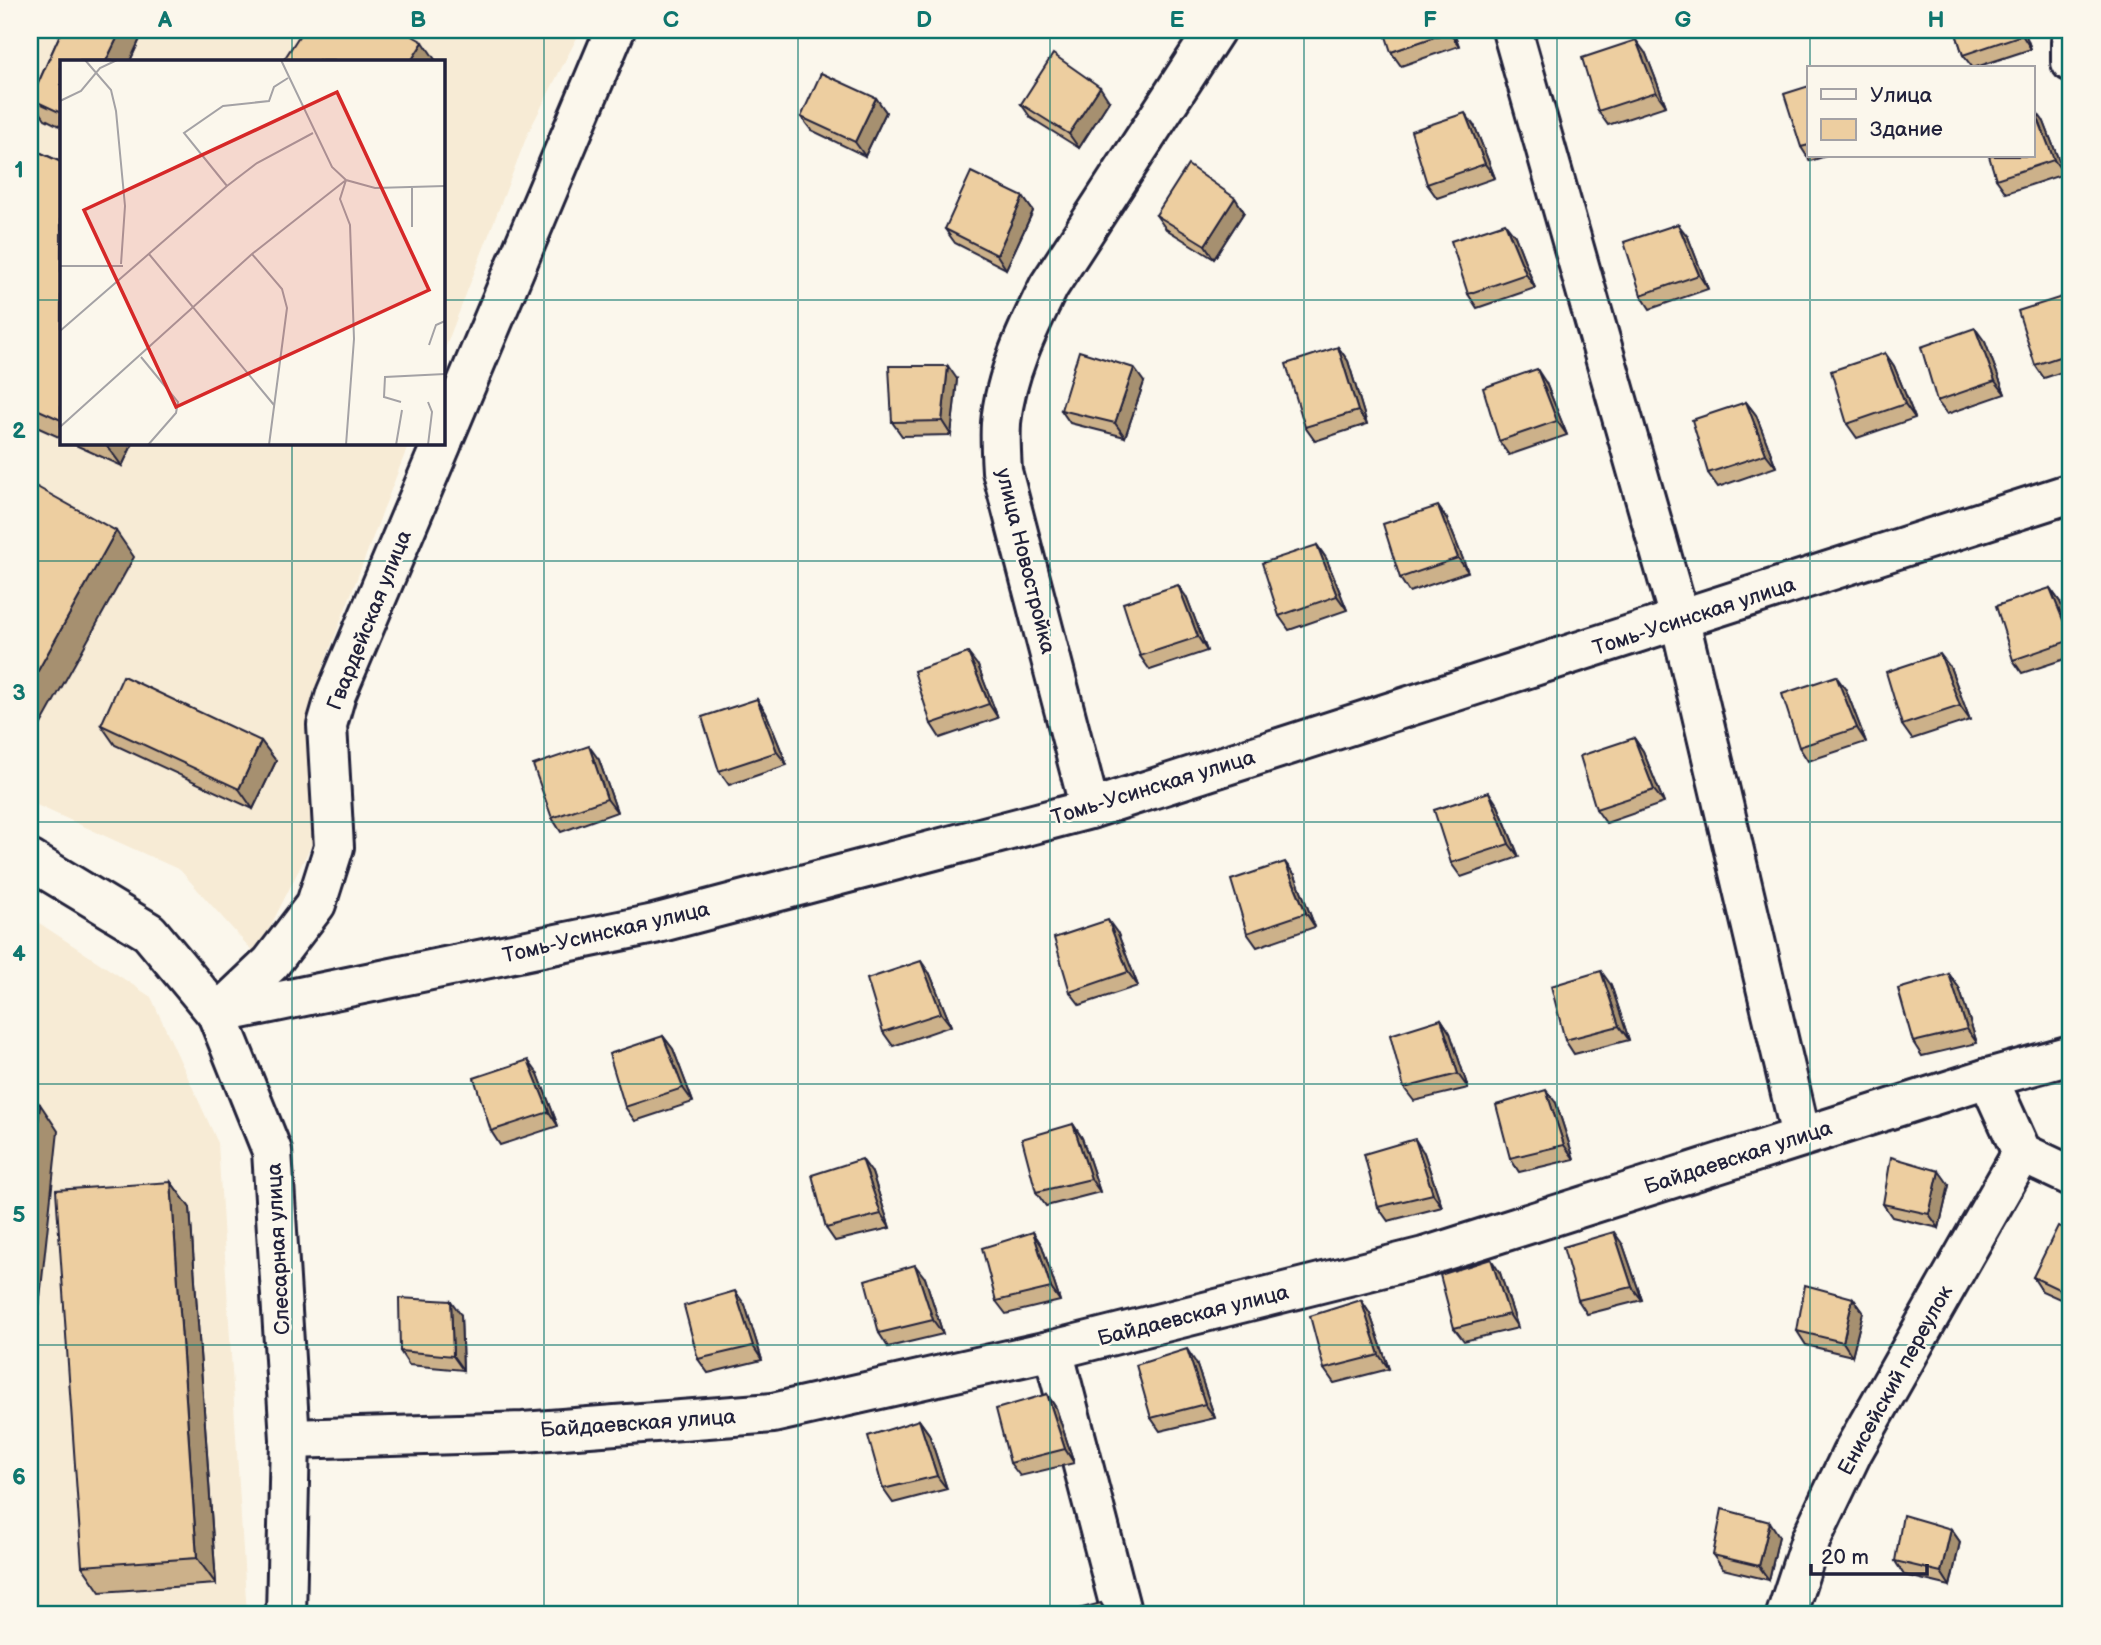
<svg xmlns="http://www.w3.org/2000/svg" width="2101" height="1645" font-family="'Balsamiq Sans',sans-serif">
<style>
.built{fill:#f7ebd5}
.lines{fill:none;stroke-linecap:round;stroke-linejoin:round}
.street-casing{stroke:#22223b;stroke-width:44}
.secondary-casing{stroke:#22223b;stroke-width:44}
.street{stroke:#fbf7ec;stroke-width:38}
.secondary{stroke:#fbf7ec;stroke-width:38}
.wall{fill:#ccb18a;stroke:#22223b;stroke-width:2}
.shaded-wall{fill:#a69070;stroke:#22223b;stroke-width:2}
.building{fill:#edcea0;stroke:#22223b;stroke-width:2}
.grid{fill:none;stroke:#0f766e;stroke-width:2;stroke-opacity:0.55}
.labels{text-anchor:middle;stroke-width:5;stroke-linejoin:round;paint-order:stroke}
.street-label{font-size:21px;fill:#22223b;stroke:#fbf7ec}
.inset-road{fill:none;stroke:#a4a2a5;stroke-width:2}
.view{fill:#d62828;fill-opacity:0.15;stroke:#d62828;stroke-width:3.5}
.inset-edge{fill:none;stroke:#22223b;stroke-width:3.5}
.neatline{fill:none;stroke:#0f766e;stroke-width:2.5}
.grid-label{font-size:23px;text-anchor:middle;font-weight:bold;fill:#0f766e}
</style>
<rect width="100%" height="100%" fill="#fbf7ec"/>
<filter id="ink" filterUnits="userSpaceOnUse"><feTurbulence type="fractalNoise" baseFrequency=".0143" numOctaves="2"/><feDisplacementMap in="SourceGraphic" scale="14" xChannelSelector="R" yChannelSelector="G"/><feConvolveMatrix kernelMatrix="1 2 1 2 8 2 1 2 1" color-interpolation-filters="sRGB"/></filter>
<g filter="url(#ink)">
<g class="built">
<path d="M30 30H581L528 133 443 354V61H61V443H409L312 696 323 822 256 955 180 870 30 802Z"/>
<path d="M30 917 151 997 218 1143 247 1615H30Z"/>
</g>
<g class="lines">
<defs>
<g id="street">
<path d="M1512 30 1680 621 1801 1136"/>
<path d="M2071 42V62"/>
<path d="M443 440 615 30"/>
<path d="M1090 809 1002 471C1001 455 1000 439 1001 423 1005 375 1028 328 1049 286L1215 30"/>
<path d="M217 1014 654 924 1090 809 2071 493"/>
<path d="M217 1014 271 963 316 904 334 847 327 725 336 694 442 443"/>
<path d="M1988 1078 2022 1153 2071 1176"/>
<path d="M1053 1350 1122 1615"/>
<path d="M290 1439 523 1432 773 1413 1053 1350 1424 1257 1988 1078 2071 1055"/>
<path d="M1786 1615 1811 1539 1852 1453 2022 1153"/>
</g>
<path id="secondary" d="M30 860 149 932 217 1014 272 1151 290 1439 286 1615"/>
</defs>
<use href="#street" class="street-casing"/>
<use href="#secondary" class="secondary-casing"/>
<use href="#street" class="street"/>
<use href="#secondary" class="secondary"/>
</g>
<g class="wall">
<path d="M62 30H144L130 61H61V127L45 119 31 99Z"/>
<path d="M1123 30H1140L1135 37Z"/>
<path d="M1453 30 1459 46 1401 66 1391 52Z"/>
<path d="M1955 30H2024L2031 49 1973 68 1963 55Z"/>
<path d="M1646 54 1666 106 1608 125 1598 111Z"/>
<path d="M1809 86V156H1826L1810 161 1801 147Z"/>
<path d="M876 98 886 112 865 156 811 130 801 117Z"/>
<path d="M1109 101 1079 148 1031 118 1021 104Z"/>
<path d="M2044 122 2064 174 2006 193 1996 179Z"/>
<path d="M1475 127 1495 178 1437 198 1427 184Z"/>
<path d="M30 148 61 162V438L30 424Z"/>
<path d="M1023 197 1033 211 1006 269 955 243 945 229Z"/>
<path d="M1235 198 1244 212 1214 259 1166 229 1156 215Z"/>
<path d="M1515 236 1535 288 1477 308 1468 294Z"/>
<path d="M1688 237 1708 289 1650 309 1641 295Z"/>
<path d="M2071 294V369L2044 378 2035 365Z"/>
<path d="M1985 342 2005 394 1947 414 1937 401Z"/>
<path d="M1338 347 1348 361 1367 424 1315 441 1305 427Z"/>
<path d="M1885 353 1894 366 1915 418 1857 438 1847 424Z"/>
<path d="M957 379 951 435 902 436 892 422Z"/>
<path d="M1144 382 1125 437 1070 423 1061 410Z"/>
<path d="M1546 383 1567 435 1509 455 1499 441Z"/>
<path d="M1746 402 1756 415 1776 467 1718 487 1708 473Z"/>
<path d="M71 443H133L122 466Z"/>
<path d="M1447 519 1468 572 1409 592 1400 578Z"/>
<path d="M1317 545 1326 558 1347 610 1289 630 1279 616Z"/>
<path d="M2050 588 2060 602 2071 630V657L2022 673 2013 660Z"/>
<path d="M1187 598 1207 651 1150 670 1140 656Z"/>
<path d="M978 666 998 718 940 738 931 724Z"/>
<path d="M1950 667 1970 720 1912 739 1902 725Z"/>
<path d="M1846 690 1866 742 1808 761 1799 747Z"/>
<path d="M757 699 766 713 787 765 729 785 719 771Z"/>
<path d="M101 725 261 741 276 761 253 809 115 745Z"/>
<path d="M1634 738 1643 751 1664 803 1606 823 1596 809Z"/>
<path d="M599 760 617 812 561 832 552 818Z"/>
<path d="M1498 806 1519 857 1461 877 1451 863Z"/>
<path d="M1295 875 1315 927 1257 947 1247 933Z"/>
<path d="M1118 934 1138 986 1080 1005 1070 992Z"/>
<path d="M930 974 951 1026 893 1046 883 1032Z"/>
<path d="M1949 974 1959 988 1977 1043 1922 1056 1913 1042Z"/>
<path d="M1611 985 1629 1040 1574 1054 1565 1040Z"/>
<path d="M1441 1019 1450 1033 1468 1088 1414 1101 1404 1088Z"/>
<path d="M663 1036 673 1049 693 1102 635 1121 625 1107Z"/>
<path d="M538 1074 558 1126 500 1145 491 1131Z"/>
<path d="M1556 1103 1574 1159 1519 1172 1510 1158Z"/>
<path d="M1073 1124 1082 1138 1100 1192 1046 1206 1036 1192Z"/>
<path d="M1424 1153 1442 1207 1388 1221 1378 1207Z"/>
<path d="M872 1173 890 1228 835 1241 826 1228Z"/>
<path d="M171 1182 190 1208 216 1584 100 1592 82 1566Z"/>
<path d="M1949 1185 1939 1228 1892 1217 1883 1204Z"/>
<path d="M2071 1231V1304L2042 1291 2033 1277Z"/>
<path d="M1033 1232 1042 1246 1060 1301 1006 1314 996 1301Z"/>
<path d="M1623 1245 1642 1300 1587 1314 1578 1300Z"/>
<path d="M1500 1273 1518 1328 1464 1341 1454 1328Z"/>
<path d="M925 1278 943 1334 888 1347 879 1333Z"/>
<path d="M1853 1298 1863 1312 1852 1356 1806 1345 1797 1331Z"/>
<path d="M1361 1300 1370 1314 1389 1369 1334 1383 1324 1369Z"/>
<path d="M745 1305 762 1360 708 1373 698 1359Z"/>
<path d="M461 1315 463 1370 409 1365 400 1351Z"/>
<path d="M1196 1363 1215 1418 1160 1431 1151 1418Z"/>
<path d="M1047 1394 1056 1408 1074 1463 1020 1476 1010 1463Z"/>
<path d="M919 1420 929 1434 947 1489 893 1503 883 1489Z"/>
<path d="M1951 1529 1960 1542 1950 1586 1904 1575 1895 1561Z"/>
<path d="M1779 1536 1769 1580 1723 1569 1713 1555Z"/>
</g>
<g class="shaded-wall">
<path d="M121 30H144L130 61H106Z"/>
<path d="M1130 30H1140L1135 37Z"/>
<path d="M1448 30H1453L1459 46 1449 32Z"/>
<path d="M2019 30H2024L2031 49 2022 35Z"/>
<path d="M1636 40 1646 54 1666 106 1656 92Z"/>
<path d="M423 42 436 61H411Z"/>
<path d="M1100 87 1109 101 1079 148 1069 134Z"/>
<path d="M876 98 886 112 865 156 855 142Z"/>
<path d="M2034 108 2044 122 2064 174 2054 160Z"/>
<path d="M1465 113 1475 127 1495 178 1485 164Z"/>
<path d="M1023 197 1033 211 1006 269 997 255Z"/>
<path d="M1235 198 1244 212 1214 259 1205 245Z"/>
<path d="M1505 223 1515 236 1535 288 1526 274Z"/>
<path d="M1678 224 1688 237 1708 289 1699 275Z"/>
<path d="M1975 328 1985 342 2005 394 1995 381Z"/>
<path d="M1338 347 1348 361 1367 424 1358 411Z"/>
<path d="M1885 353 1894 366 1915 418 1905 404Z"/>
<path d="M948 366 957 379 951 435 942 421Z"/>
<path d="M1134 368 1144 382 1125 437 1115 423Z"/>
<path d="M1537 369 1546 383 1567 435 1557 421Z"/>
<path d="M1746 402 1756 415 1776 467 1766 454Z"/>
<path d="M105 443H133L122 466Z"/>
<path d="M1438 506 1447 519 1468 572 1458 558Z"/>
<path d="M116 531 134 557 30 744V685Z"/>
<path d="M1317 545 1326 558 1347 610 1337 596Z"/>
<path d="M1178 585 1187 598 1207 651 1198 637Z"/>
<path d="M2050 588 2060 602 2071 630V640Z"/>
<path d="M968 653 978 666 998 718 989 704Z"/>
<path d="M1940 654 1950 667 1970 720 1960 706Z"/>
<path d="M1836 676 1846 690 1866 742 1857 728Z"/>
<path d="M757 699 766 713 787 765 777 752Z"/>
<path d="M1634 738 1643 751 1664 803 1654 790Z"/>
<path d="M261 741 276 761 253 809 239 789Z"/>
<path d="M589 746 599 760 617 812 607 799Z"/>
<path d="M1489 792 1498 806 1519 857 1509 844Z"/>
<path d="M1285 862 1295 875 1315 927 1306 913Z"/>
<path d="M1108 920 1118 934 1138 986 1128 972Z"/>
<path d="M921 961 930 974 951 1026 941 1013Z"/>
<path d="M1601 971 1611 985 1629 1040 1619 1026Z"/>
<path d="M1949 974 1959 988 1977 1043 1967 1029Z"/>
<path d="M1441 1019 1450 1033 1468 1088 1458 1074Z"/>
<path d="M663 1036 673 1049 693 1102 683 1088Z"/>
<path d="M528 1060 538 1074 558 1126 549 1112Z"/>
<path d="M1546 1090 1556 1103 1574 1159 1564 1145Z"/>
<path d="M40 1104 58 1131 30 1391V1196Z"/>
<path d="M1073 1124 1082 1138 1100 1192 1091 1179Z"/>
<path d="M1415 1139 1424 1153 1442 1207 1433 1194Z"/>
<path d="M862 1159 872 1173 890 1228 881 1214Z"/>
<path d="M1939 1171 1949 1185 1939 1228 1929 1214Z"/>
<path d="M171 1182 190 1208 216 1584 197 1558Z"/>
<path d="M1033 1232 1042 1246 1060 1301 1051 1288Z"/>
<path d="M1614 1232 1623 1245 1642 1300 1632 1287Z"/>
<path d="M1491 1259 1500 1273 1518 1328 1509 1314Z"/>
<path d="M915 1265 925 1278 943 1334 933 1320Z"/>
<path d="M735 1291 745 1305 762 1360 753 1346Z"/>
<path d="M1853 1298 1863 1312 1852 1356 1843 1342Z"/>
<path d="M1361 1300 1370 1314 1389 1369 1379 1355Z"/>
<path d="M451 1301 461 1315 463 1370 453 1356Z"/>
<path d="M1187 1349 1196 1363 1215 1418 1205 1404Z"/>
<path d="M1047 1394 1056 1408 1074 1463 1065 1449Z"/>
<path d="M919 1420 929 1434 947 1489 937 1476Z"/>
<path d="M1770 1522 1779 1536 1769 1580 1759 1566Z"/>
<path d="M1951 1529 1960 1542 1950 1586 1941 1572Z"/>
<path d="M1101 1603 1109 1615H1104Z"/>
</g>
<g class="building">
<path d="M62 30H121L106 61H61V113L31 99Z"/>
<path d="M303 30H402L423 42 411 61H283Z"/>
<path d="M1384 30H1448L1449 32 1391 52Z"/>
<path d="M1955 30H2019L2022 35 1963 55Z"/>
<path d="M1636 40 1656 92 1598 111 1582 58Z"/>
<path d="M1053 54 1100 87 1069 134 1021 104Z"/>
<path d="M821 73 876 98 855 142 801 117Z"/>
<path d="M1809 86V145L1801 147 1784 94Z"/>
<path d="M2034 108 2054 160 1996 179 1989 156H2033V109Z"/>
<path d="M1465 113 1485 164 1427 184 1411 131Z"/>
<path d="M30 148 61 162V420L30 406Z"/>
<path d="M1188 165 1235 198 1205 245 1156 215Z"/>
<path d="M971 172 1023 197 997 255 945 229Z"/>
<path d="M1505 223 1526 274 1468 294 1451 241Z"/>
<path d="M1678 224 1699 275 1641 295 1624 242Z"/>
<path d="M2071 294V353L2035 365 2018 311Z"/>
<path d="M1975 328 1995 381 1937 401 1921 347Z"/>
<path d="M1338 347 1358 411 1305 427 1286 364Z"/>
<path d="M1079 351 1134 368 1115 423 1061 410Z"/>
<path d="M1885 353 1905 404 1847 424 1831 371Z"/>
<path d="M889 366H948L942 421 892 422Z"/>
<path d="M1537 369 1557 421 1499 441 1483 388Z"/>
<path d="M1746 402 1766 454 1708 473 1692 420Z"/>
<path d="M30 483 116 531 30 685Z"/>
<path d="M1438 506 1458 558 1400 578 1383 524Z"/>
<path d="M1317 545 1337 596 1279 616 1262 563Z"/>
<path d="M1178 585 1198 637 1140 656 1123 603Z"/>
<path d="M2050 588 2071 640 2013 660 1996 606Z"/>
<path d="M968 653 989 704 931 724 914 671Z"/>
<path d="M1940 654 1960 706 1902 725 1886 672Z"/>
<path d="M123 676 261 741 239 789 101 725Z"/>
<path d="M1836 676 1857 728 1799 747 1782 694Z"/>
<path d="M757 699 777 752 719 771 702 717Z"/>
<path d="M1634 738 1654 790 1596 809 1580 756Z"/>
<path d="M589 746 607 799 552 818 533 765Z"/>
<path d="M1489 792 1509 844 1451 863 1434 810Z"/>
<path d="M1285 862 1306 913 1247 933 1231 880Z"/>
<path d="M1108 920 1128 972 1070 992 1054 938Z"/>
<path d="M2071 936V960L2065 937Z"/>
<path d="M921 961 941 1013 883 1032 867 979Z"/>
<path d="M1601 971 1619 1026 1565 1040 1551 986Z"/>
<path d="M1949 974 1967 1029 1913 1042 1898 989Z"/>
<path d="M1441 1019 1458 1074 1404 1088 1390 1035Z"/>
<path d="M663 1036 683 1088 625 1107 609 1054Z"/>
<path d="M528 1060 549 1112 491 1131 474 1078Z"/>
<path d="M1546 1090 1564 1145 1510 1158 1496 1105Z"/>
<path d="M30 1103 40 1104 30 1196Z"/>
<path d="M1073 1124 1091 1179 1036 1192 1022 1139Z"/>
<path d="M1415 1139 1433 1194 1378 1207 1364 1154Z"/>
<path d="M1891 1157 1939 1171 1929 1214 1883 1204Z"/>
<path d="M862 1159 881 1214 826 1228 812 1175Z"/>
<path d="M171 1182 197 1558 82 1566 56 1190Z"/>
<path d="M2058 1226 2071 1231V1295L2033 1277Z"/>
<path d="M1033 1232 1051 1288 996 1301 982 1248Z"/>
<path d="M1614 1232 1632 1287 1578 1300 1563 1247Z"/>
<path d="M1491 1259 1509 1314 1454 1328 1440 1275Z"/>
<path d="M915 1265 933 1320 879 1333 865 1280Z"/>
<path d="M1805 1285 1853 1298 1843 1342 1797 1331Z"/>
<path d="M735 1291 753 1346 698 1359 684 1306Z"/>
<path d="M399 1298 451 1301 453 1356 400 1351Z"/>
<path d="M1361 1300 1379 1355 1324 1369 1310 1316Z"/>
<path d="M1187 1349 1205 1404 1151 1418 1136 1365Z"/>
<path d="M1047 1394 1065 1449 1010 1463 996 1409Z"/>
<path d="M919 1420 937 1476 883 1489 868 1436Z"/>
<path d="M1722 1509 1770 1522 1759 1566 1713 1555Z"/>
<path d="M1903 1515 1951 1529 1941 1572 1895 1561Z"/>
<path d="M1101 1603 1104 1615H1056Z"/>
</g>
</g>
<path class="grid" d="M292 30V61M544 30V1615M798 30V1615M1050 30V1615M1304 30V1615M1557 30V1615M1810 30V68M1810 156V1615M30 300H61M443 300H2071M292 443V1615M30 561H2071M30 822H2071M30 1084H2071M30 1345H2071"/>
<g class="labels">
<g class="street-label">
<text transform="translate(1026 561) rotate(76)" y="7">улица Новостройка</text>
<text transform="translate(1694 616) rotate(-18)" y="7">Томь-Усинская улица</text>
<text transform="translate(369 620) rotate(-68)" y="7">Гвардейская улица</text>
<text transform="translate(1153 787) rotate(-17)" y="7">Томь-Усинская улица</text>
<text transform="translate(606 932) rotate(-13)" y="7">Томь-Усинская улица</text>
<text transform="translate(1738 1157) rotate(-18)" y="7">Байдаевская улица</text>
<text transform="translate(278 1249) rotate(-93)" y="7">Слесарная улица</text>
<text transform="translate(1193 1315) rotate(-14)" y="7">Байдаевская улица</text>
<text transform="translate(1895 1380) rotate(-61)" y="7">Енисейский переулок</text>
<text transform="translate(638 1423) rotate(-4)" y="7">Байдаевская улица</text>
</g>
</g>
<g transform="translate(60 60)">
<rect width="385" height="385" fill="#fbf7ec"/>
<path class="inset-road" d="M25 0 51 30 56 51 65 146 61 204M221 0 272 107 286 120 315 128 385 126M0 41 21 31 40 8 57 0M286 120 280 139 290 165 294 279 286 385M167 126 124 73 163 46 209 41 214 27 228 18M352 167V126M89 194 214 345M192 194 222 229 227 248 209 385M0 206H63M0 271 167 126 197 103 253 73M369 285 376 265 385 261M81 297 118 342 116 353 88 385M341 342 324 337 325 317 385 314M0 367 192 194 286 120M336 385 342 350M368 385 372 352 368 342"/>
<path class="view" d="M277 32 369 230 116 347 24 150Z"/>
<rect width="385" height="385" class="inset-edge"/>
</g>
<rect width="2101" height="1645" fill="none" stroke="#fbf7ec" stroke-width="77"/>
<rect x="1807" y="66" width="228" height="91" fill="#fbf7ec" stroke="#a4a2a5" stroke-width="2"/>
<rect x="1821" y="89" width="35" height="10" fill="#fbf7ec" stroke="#a4a2a5" stroke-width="2"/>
<text x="1870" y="102" font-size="21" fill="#22223b">Улица</text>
<rect x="1821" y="119" width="35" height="21" fill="#edcea0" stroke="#a4a2a5" stroke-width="2"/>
<text x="1870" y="136" font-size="21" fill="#22223b">Здание</text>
<path d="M1811 1564v10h116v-10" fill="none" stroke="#22223b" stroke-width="3.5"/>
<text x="1821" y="1564" font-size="21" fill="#22223b" stroke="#fbf7ec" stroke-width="5" paint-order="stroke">20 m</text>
<rect x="38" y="38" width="2024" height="1568" class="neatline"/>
<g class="grid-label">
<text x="165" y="27">A</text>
<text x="418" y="27">B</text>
<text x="671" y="27">C</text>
<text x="924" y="27">D</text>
<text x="1177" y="27">E</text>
<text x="1430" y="27">F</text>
<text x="1683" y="27">G</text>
<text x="1936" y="27">H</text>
<text x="19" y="177">1</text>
<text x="19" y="438">2</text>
<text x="19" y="700">3</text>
<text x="19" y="961">4</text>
<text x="19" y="1222">5</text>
<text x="19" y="1484">6</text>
</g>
</svg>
